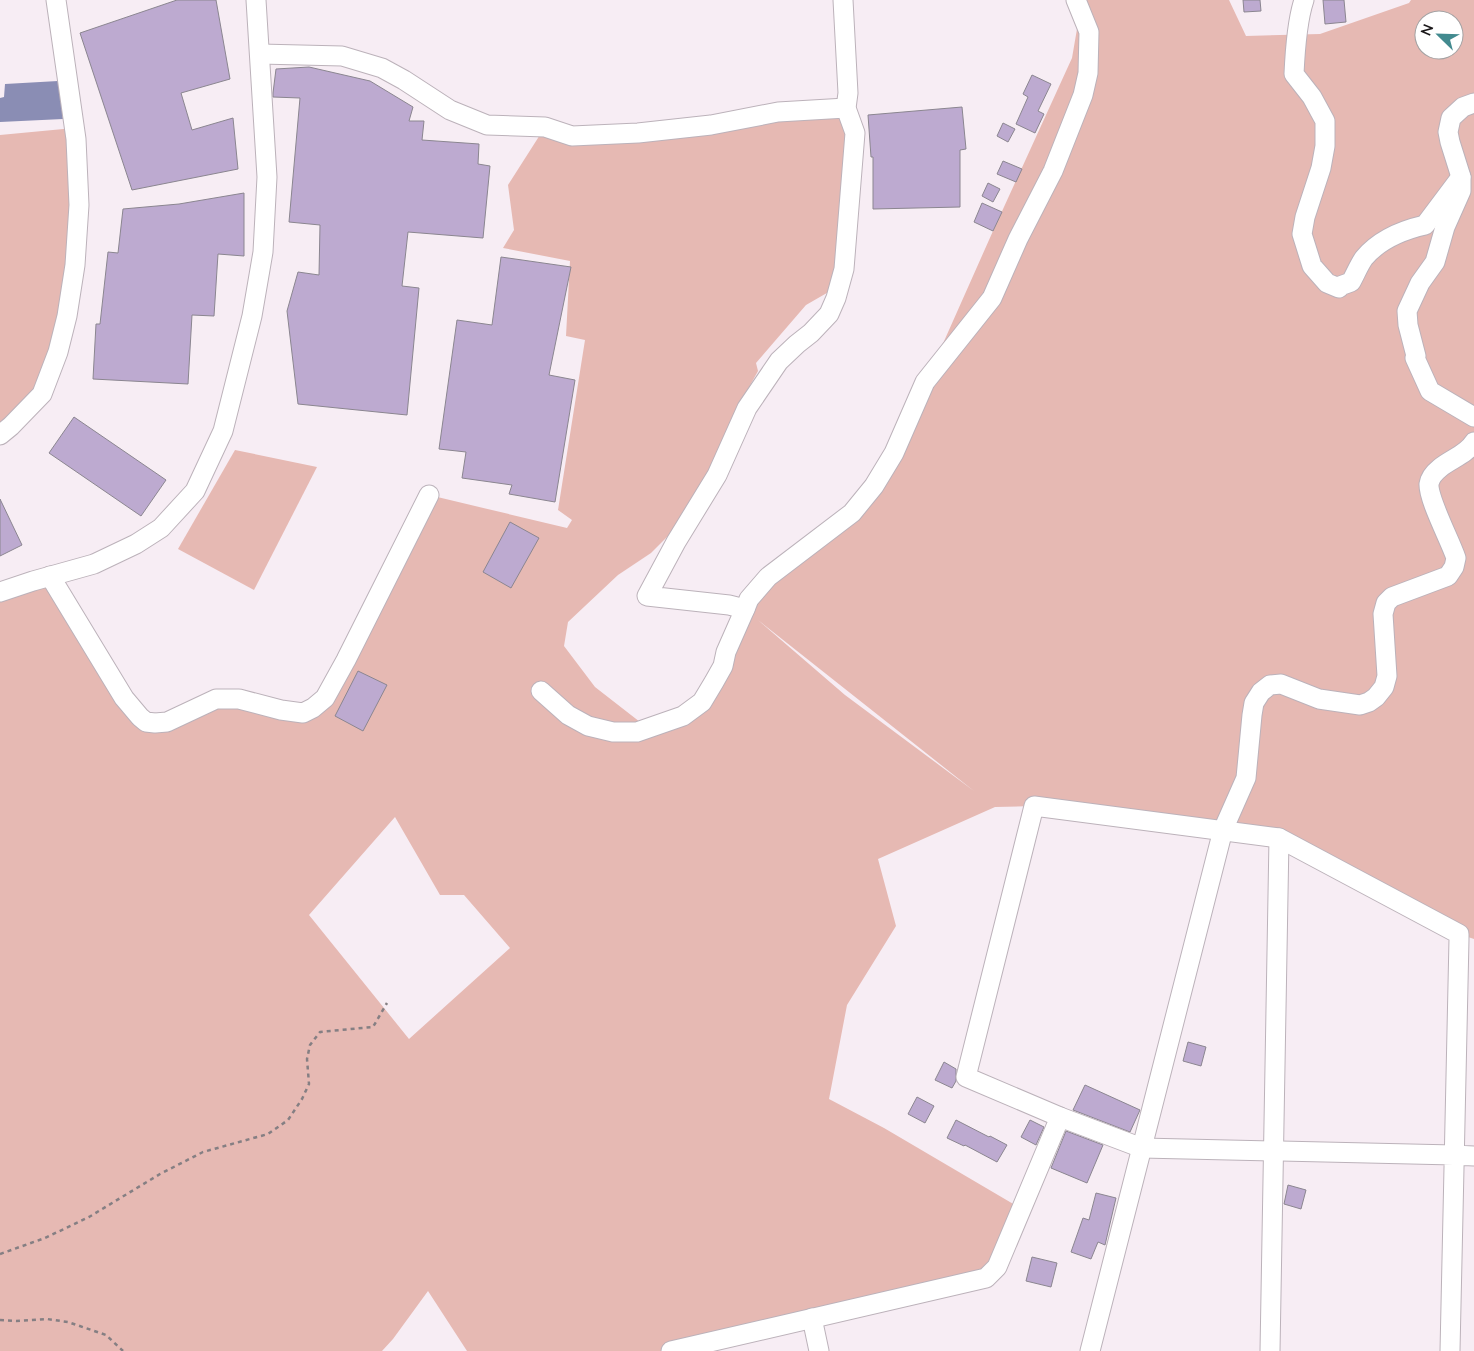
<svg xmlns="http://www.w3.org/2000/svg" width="1474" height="1351" font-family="Lato,sans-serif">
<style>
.green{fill:#e6b9b3;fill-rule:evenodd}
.water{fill:#8a8db4}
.building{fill:#bdaad0;stroke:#8b8690}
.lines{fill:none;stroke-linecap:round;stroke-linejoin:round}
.minor-casing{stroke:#bcb2ba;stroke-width:21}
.path{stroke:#857f83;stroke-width:2.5;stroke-dasharray:4 4;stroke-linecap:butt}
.minor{stroke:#fff;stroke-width:19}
</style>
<rect width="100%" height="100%" fill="#f7edf4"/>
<g class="green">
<path d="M1082 0H1229L1246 36 1320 34 1409 3 1411 0H1474V939L1459 934 1251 834 1035 806 995 807 878 859 896 926 847 1005 829 1099 884 1128 1015 1205 986 1278 671 1351H467L428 1291 393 1339 382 1351H0V600L49 584 146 722 239 699 313 708 429 495 567 528 572 520 558 510 585 340 566 336 570 261 503 248 514 230 508 185 545 127 619 134 846 108 854 143 839 286 806 305 756 363 758 371 747 391 719 455 682 522 651 553 618 575 568 622 564 646 595 687 649 729 688 712 745 609 852 513 937 357 993 231 1072 58ZM1424 20H1454V50H1424ZM758 620 974 791 845 695ZM395 817 440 895H464L510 948 409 1039 309 915Z"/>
<path d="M74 128 76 255 38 389 0 430V135Z"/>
<path d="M235 450 317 467 254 590 178 549Z"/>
</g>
<path class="water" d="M58 81 63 119 0 122V98L4 97 5 84Z"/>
<g class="building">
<path d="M177 0H216L230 79 181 93 192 130 233 118 238 169 132 190 80 33Z"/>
<path d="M1243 0H1260L1261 11 1244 12Z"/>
<path d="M1323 0H1344L1346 22 1325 24Z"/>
<path d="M309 67 370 81 413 107 409 121H424L422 140 479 144 478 164 490 166 483 238 408 232 402 286 419 288 407 415 298 404 287 311 298 272 319 275 320 225 289 222 300 98 273 97V93L276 69Z"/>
<path d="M1032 75 1051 84 1038 111 1044 114 1035 133 1016 124 1028 97 1023 94Z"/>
<path d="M962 107 966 149 960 150V207L873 209V157H871L868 115Z"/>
<path d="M1003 123 1015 129 1008 142 997 136Z"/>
<path d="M1003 161 1022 169 1016 182 997 174Z"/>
<path d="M988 183 1000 189 993 202 982 196Z"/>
<path d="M244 193V256L218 254 214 316 192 315 188 384 93 379 96 324H100L108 252 118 253 123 209 179 204Z"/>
<path d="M982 203 1002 212 993 231 974 222Z"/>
<path d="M501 257 571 267 549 375 575 380 555 502 509 494 512 485 462 478 466 452 439 449 457 320 492 325Z"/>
<path d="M74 417 166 480 141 516 49 453Z"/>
<path d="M0 499 22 545 0 556Z"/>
<path d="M510 522 539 538 511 588 483 572Z"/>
<path d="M358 671 387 685 363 731 335 716Z"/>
<path d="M1188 1042 1206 1047 1201 1066 1183 1061Z"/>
<path d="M944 1062 956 1069V1081L952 1088 935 1080Z"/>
<path d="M1085 1085 1140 1110 1130 1132 1073 1110Z"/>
<path d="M917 1097 934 1106 925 1123 908 1114Z"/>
<path d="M956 1120 989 1137 990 1136 1007 1145 997 1162 965 1145 964 1146 947 1138Z"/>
<path d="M1030 1120 1044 1127 1036 1145 1021 1137Z"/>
<path d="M1066 1131 1103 1145 1087 1183 1051 1168Z"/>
<path d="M1288 1185 1306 1190 1301 1209 1284 1204Z"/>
<path d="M1096 1193 1116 1198 1105 1245 1098 1242 1091 1259 1071 1252 1083 1218 1089 1220Z"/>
<path d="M1032 1257 1057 1263 1051 1287 1026 1281Z"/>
</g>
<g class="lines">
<defs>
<g id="minor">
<path d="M1304 0C1297 21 1295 52 1294 74L1312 97 1325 121V146L1321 168 1305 217 1302 234 1312 266 1327 283 1339 288 1340 286 1351 282C1355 275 1359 265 1364 258 1379 240 1403 230 1425 225L1461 177"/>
<path d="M260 54 342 56 382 68 404 80 450 110 487 125 545 127 572 136 638 133 711 125 778 112 846 108"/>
<path d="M1474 103 1463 107 1451 118 1448 132 1450 142 1461 177V191L1445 227 1435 262 1420 283 1407 311 1408 325 1416 356 1415 358 1430 391 1474 417"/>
<path d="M0 435 11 426 42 394 58 352 67 316 75 265 79 205 76 139 56 0"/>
<path d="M50 576 124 698 140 717 146 722 155 723 167 722 216 699H239L281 710 303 713 313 708 325 698 346 660 429 495"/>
<path d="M0 592 33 581 94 564 136 544 161 528 195 491 223 431 252 316 263 252 267 177 256 0"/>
<path d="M745 609 729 605 647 596 676 542 717 475 747 408 779 361 797 344 811 333 829 314 836 298 844 269 855 133 846 108 848 93 843 0"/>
<path d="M541 691 568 715 588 726 613 732H637L683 716 702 702 714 682 723 666 726 652 745 609 749 599 768 577 852 513 874 486 894 453 925 382 992 298 1018 239 1053 171 1083 95 1088 73 1089 32 1076 0"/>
<path d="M812 1318 819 1351"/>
<path d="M671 1351 986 1278 997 1267 1060 1117"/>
<path d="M1090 1351 1223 830 1246 778 1252 715 1254 703 1261 692 1270 685 1281 684 1319 699 1360 705 1369 702 1376 697 1384 687 1387 676 1383 614 1386 603 1392 597 1448 576 1454 567 1456 558C1450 540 1428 499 1429 484 1430 477 1435 472 1440 468 1451 459 1467 454 1474 442"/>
<path d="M1270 1351 1279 838"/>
<path d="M1450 1351 1459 939V934L1279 838 1034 806 966 1077 1060 1117 1142 1148 1454 1155 1474 1156"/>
</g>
</defs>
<use href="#minor" class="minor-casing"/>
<g class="path">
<path d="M0 1254 45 1238 89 1217 160 1174 203 1152 268 1134 288 1120 302 1099 309 1084 307 1059 310 1045 320 1032 373 1027 387 1003"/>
<path d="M0 1320 16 1321 47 1319 68 1322 106 1335 123 1351"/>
</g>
<use href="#minor" class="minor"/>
</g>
<g transform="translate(1439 35) rotate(293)"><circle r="24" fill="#ffffff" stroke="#a3a2a3"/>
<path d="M0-4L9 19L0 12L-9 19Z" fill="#428a8f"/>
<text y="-8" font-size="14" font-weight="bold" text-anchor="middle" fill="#1a1719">N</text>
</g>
</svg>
